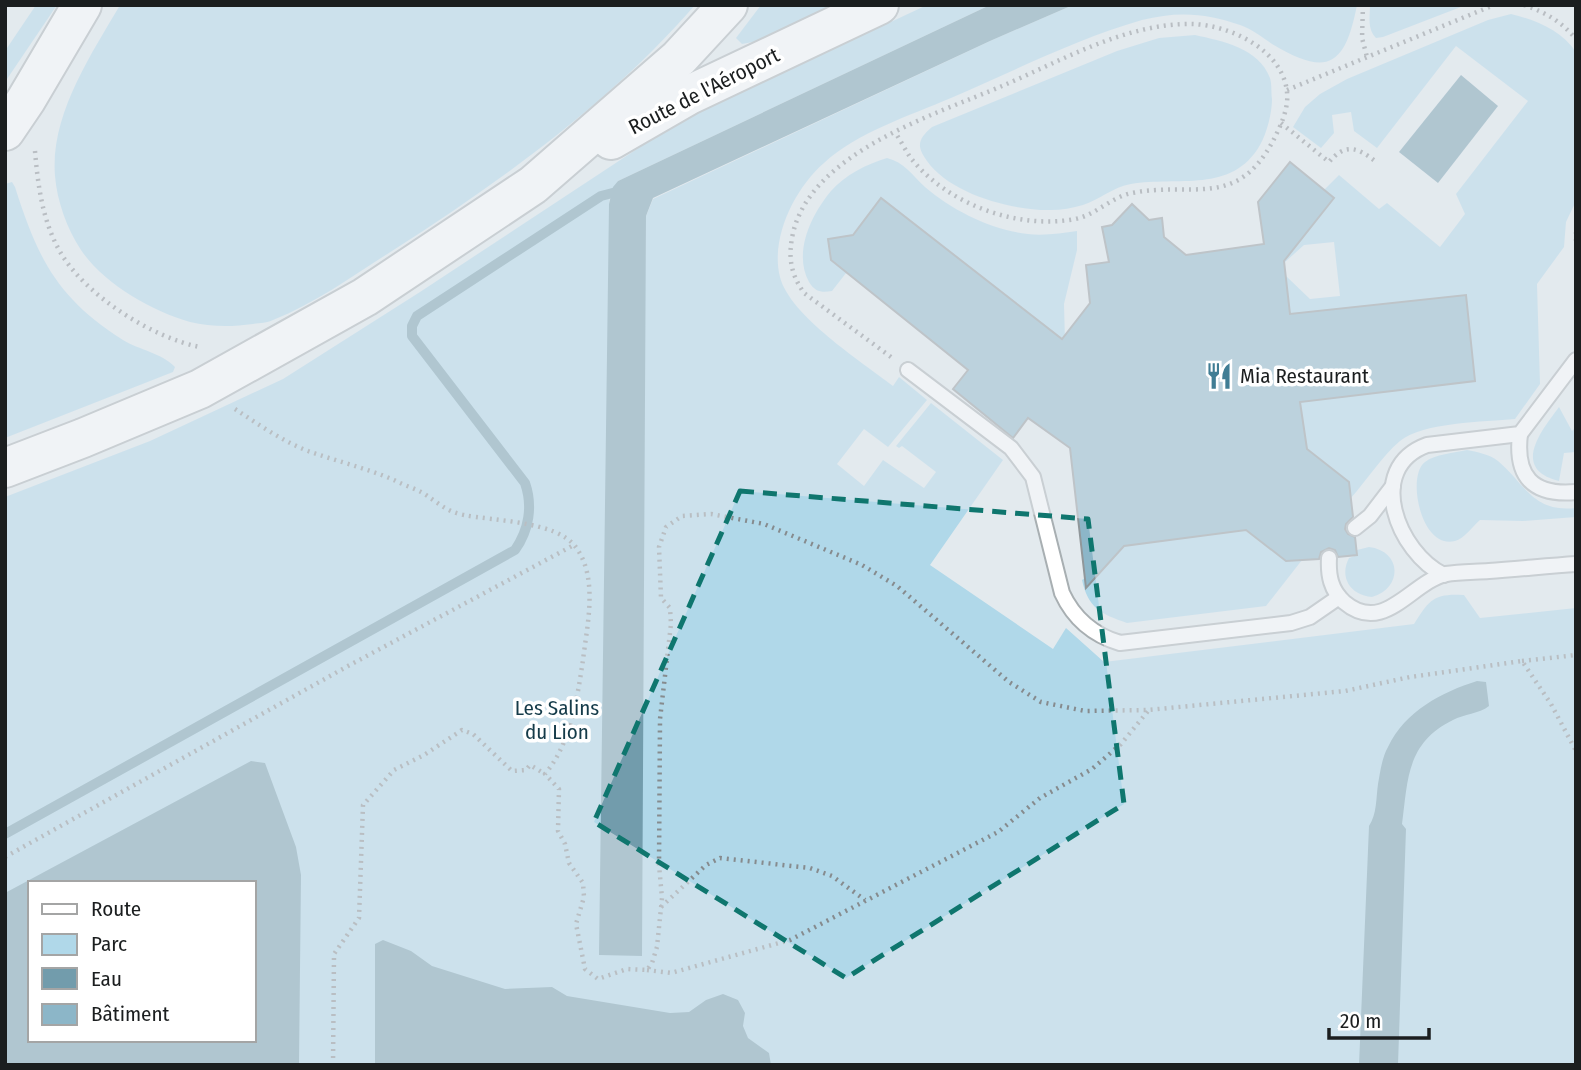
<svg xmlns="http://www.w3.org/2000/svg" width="1581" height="1070" font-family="'Fira Sans Condensed',sans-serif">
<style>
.green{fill:#b0d8e9;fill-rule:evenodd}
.water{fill:#729cac;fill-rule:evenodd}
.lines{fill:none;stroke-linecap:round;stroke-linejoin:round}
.stream{stroke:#729cac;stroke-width:10}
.building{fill:#8cb6c8;stroke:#90979a;stroke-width:2}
.lane-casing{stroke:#a8afb2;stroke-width:18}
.primary-casing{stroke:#a8afb2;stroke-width:42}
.path{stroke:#868b8e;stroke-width:4.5;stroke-dasharray:2 5;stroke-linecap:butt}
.lane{stroke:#fff;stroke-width:14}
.primary{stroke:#fff;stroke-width:38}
.marked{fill:none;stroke:#0f766e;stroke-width:5;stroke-dasharray:14 9;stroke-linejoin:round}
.labels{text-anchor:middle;stroke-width:7;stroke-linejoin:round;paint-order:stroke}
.street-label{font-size:21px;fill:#1b1e1f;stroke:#fff}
.poi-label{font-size:21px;fill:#1b1e1f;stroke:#fff;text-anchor:start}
.park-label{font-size:21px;fill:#153b49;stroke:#fff}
</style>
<rect width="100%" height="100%" fill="#e3eaee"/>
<g class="green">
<path d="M36 5H57L5 82V51Z"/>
<path d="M120 5H695C610 103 501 181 392 251 354 275 316 303 273 320 267 323 259 323 253 324 232 327 210 327 190 322 151 311 103 283 81 250 67 229 57 201 55 176 50 115 91 55 120 5Z"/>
<path d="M761 5H835L758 41 742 44 736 38Z"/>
<path d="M927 5H990L618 181 610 195 609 211 645 276 646 216 653 199 990 41 1073 5H1357C1345 67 1327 77 1272 44 1262 37 1252 29 1240 25 1207 13 1177 11 1142 20 1076 39 1014 71 951 98 909 116 858 132 824 163 795 188 770 238 780 277 790 316 861 361 893 386L899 377 927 400 888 447 864 429 837 464 864 486 883 460 924 488 936 472 902 446 899 448 896 446 931 403 1003 460 930 565 1053 649 1066 628 1104 662 1414 624C1429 600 1434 593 1464 595L1480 618 1576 608V1065H5V497L150 441 283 379 420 292 681 120ZM30 883H254V1040H30Z"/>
<path d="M1370 5H1466L1383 37 1376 38C1367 29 1370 17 1370 5Z"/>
<path d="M1511 14C1536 20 1561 30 1576 52V201L1566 222 1564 247 1537 284 1540 384 1515 419C1485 422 1423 422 1400 441 1382 456 1367 480 1351 498L1349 482 1307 449 1299 391 1474 381 1466 295 1311 312 1290 319 1286 276 1310 299 1340 296 1334 242 1304 245 1284 263 1281 230 1301 239 1334 198 1324 190 1339 175 1379 209 1387 203 1440 247 1465 214 1456 194 1528 101 1456 46 1377 148 1354 131 1351 112 1332 115 1334 133 1321 148 1293 127 1305 107 1320 94 1347 79 1488 20Z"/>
<path d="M1195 35C1222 41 1259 48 1270 78 1272 84 1271 93 1272 99 1272 113 1267 133 1260 145 1232 194 1178 176 1131 184 1113 187 1099 200 1083 205 1073 208 1061 210 1051 210 1013 211 950 194 927 161 916 146 918 139 932 127L1117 51 1159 38Z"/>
<path d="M887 158C904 162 912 175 925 187 953 211 992 230 1028 234 1044 236 1062 233 1077 231V250L1064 304 1065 341 881 199 853 235 828 239 831 257 857 259 832 291C822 293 815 292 809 282 793 253 811 215 831 191 845 175 867 164 887 158Z"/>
<path d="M12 182 15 187C38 259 57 298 123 340 139 350 162 353 175 367L173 372 5 438V184Z"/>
<path d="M1559 407 1572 431 1576 427V452L1564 453 1559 481C1510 469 1542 430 1559 407Z"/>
<path d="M1467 450C1477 452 1489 454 1498 461 1526 485 1533 513 1576 508V517L1523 521 1480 520C1473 526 1464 539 1455 541 1421 550 1406 476 1425 462 1435 454 1454 453 1467 450Z"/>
<path d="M1245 530 1286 561 1302 560 1266 606 1127 623C1101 614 1088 608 1082 580L1085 578 1087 587 1124 546Z"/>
<path d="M1369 547C1402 551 1403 588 1372 597 1350 595 1339 577 1349 558L1357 555V550Z"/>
</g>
<g class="water">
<path d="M990 5H1073L990 41 653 198 646 216 642 956 599 955 609 204 613 187 618 181Z"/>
<path d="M1461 75 1498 106 1438 183 1399 152Z"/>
<path d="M1477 681 1486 682 1489 706C1479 714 1464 714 1453 720 1406 743 1408 780 1402 824L1406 829 1398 1065H1359L1369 826C1377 814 1376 798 1378 784 1380 773 1382 757 1388 747 1405 711 1442 692 1477 681Z"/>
<path d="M251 761 265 763 296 847 301 875 299 1065H5V893ZM30 883H254V1040H30Z"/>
<path d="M383 940 411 951 432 966 505 989 552 987 567 996 670 1013 689 1012 706 1000 723 994 738 1000 745 1013 743 1026 748 1038 769 1053 771 1065H375V944Z"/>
</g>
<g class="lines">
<path class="stream" d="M5 834 515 550C529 530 533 506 525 483L412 336V326L417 316 601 196 624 190"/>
</g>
<path class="building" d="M1290 162 1334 198 1284 261 1290 314 1466 295 1475 381 1300 402 1307 449 1349 482 1353 517 1346 524 1345 529 1348 534 1355 537 1357 555 1338 557 1335 550 1329 548 1321 552 1319 559 1286 561 1246 530 1124 546 1086 588 1070 448 1028 418 1013 438 953 389 968 370 831 260 828 239 853 235 881 198 1062 339 1090 303 1086 265 1109 262 1102 227 1112 225 1132 204 1149 220 1162 218 1164 237 1186 255 1264 244 1258 202Z"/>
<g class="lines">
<defs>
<g id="lane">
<path d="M908 370 1011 448 1033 477 1062 593C1074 619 1093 635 1120 643L1291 623 1310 617 1339 597"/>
<path d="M1520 434C1515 476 1532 496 1576 492"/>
<path d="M1355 528 1370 516 1393 486"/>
<path d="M1329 558C1328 576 1331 590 1344 602 1384 636 1411 582 1446 574 1459 572 1475 572 1489 571 1518 569 1547 566 1576 564"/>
<path d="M1444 575C1398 553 1364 468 1427 445L1520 434 1576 360"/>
</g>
<g id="primary">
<path d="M5 131 26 100 82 5"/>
<path d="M611 140 689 95 879 5"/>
<path d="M5 468 83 438 200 389 365 297 533 185 679 58 728 5"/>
</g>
</defs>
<use href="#lane" class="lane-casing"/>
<use href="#primary" class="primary-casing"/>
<g class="path">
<path d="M1363 5 1362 38 1367 57"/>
<path d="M1524 5C1545 12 1562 22 1576 39"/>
<path d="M1287 90 1494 5"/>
<path d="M1281 123 1329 162C1345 143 1357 147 1375 161"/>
<path d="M35 151C38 187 43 224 62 255 88 297 153 338 200 347"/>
<path d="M1576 232V245"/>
<path d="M891 357 804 293C790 273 788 256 793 233 812 152 934 115 1002 86 1061 61 1126 23 1192 24 1230 25 1283 50 1287 92 1289 109 1280 127 1273 141 1236 210 1192 181 1132 193 1111 197 1096 215 1075 219 1018 230 946 204 910 157 905 149 900 140 895 132"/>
<path d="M235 409C258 424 282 441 308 451 336 461 366 468 394 480 403 485 414 488 423 493 437 502 447 512 464 515 494 521 555 521 575 546 599 577 587 625 583 660 577 699 571 743 545 774L559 789 558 831 565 844 569 863 583 883 584 897 576 924 585 969 598 979 627 969 647 970 652 963 657 947 662 898 659 865 660 719 671 624 670 608 661 598 659 547 666 527 682 516 711 514 764 524 862 565 897 586 1009 682 1041 702 1085 711 1148 710 1345 691 1410 677 1522 661 1551 704 1576 751"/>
<path d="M1522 661 1576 655"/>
<path d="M5 857 348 666 574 545"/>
<path d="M661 907 706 865 720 858 810 868 832 876 865 900"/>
<path d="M647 970 671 973 790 940 998 832 1040 798 1092 769 1121 744 1148 711"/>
<path d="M333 1065 334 954 359 918 363 805 394 770 424 755 462 730 473 734 512 771 526 770 530 765 545 774"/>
</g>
<use href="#lane" class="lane"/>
<use href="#primary" class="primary"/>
</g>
<path d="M0 0H1581V1070H0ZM740 491 1088 519 1124 804 846 978 594 822Z" fill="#e3eaee" fill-opacity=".55" fill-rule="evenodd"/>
<path class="marked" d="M740 491 1088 519 1124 804 846 978 594 822Z"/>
<defs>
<symbol id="restaurant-bare" viewBox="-9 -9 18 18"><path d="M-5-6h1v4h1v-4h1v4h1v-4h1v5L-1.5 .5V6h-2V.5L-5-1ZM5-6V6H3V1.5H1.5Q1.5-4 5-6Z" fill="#407d94" stroke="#fff" stroke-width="2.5" paint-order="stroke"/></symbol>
</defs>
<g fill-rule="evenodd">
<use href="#restaurant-bare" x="1200" y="357" width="38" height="38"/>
</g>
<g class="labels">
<g class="street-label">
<text transform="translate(704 91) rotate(-27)" y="7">Route de l'Aéroport</text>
</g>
<g class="poi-label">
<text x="1240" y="383">Mia Restaurant</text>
</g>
<g class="park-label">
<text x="557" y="715">Les Salins<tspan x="557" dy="24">du Lion</tspan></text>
</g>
</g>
<rect width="1581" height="1070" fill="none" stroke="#1b1e1f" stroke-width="14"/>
<rect x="28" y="881" width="228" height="161" fill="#ffffff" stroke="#a4a5a5" stroke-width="2"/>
<rect x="42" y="904" width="35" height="10" fill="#ffffff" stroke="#a4a5a5" stroke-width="2"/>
<text x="91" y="916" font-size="21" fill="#1b1e1f">Route</text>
<rect x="42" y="934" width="35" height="21" fill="#b0d8e9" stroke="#a4a5a5" stroke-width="2"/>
<text x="91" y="951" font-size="21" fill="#1b1e1f">Parc</text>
<rect x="42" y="968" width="35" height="21" fill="#729cac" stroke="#a4a5a5" stroke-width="2"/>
<text x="91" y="986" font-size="21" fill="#1b1e1f">Eau</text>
<rect x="42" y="1004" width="35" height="21" fill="#8cb6c8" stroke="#a4a5a5" stroke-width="2"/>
<text x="91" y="1021" font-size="21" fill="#1b1e1f">Bâtiment</text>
<path d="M1329 1028v10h100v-10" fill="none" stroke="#1b1e1f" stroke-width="3.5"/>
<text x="1340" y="1028" font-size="21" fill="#1b1e1f" stroke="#ffffff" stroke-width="5" paint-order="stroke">20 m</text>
</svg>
